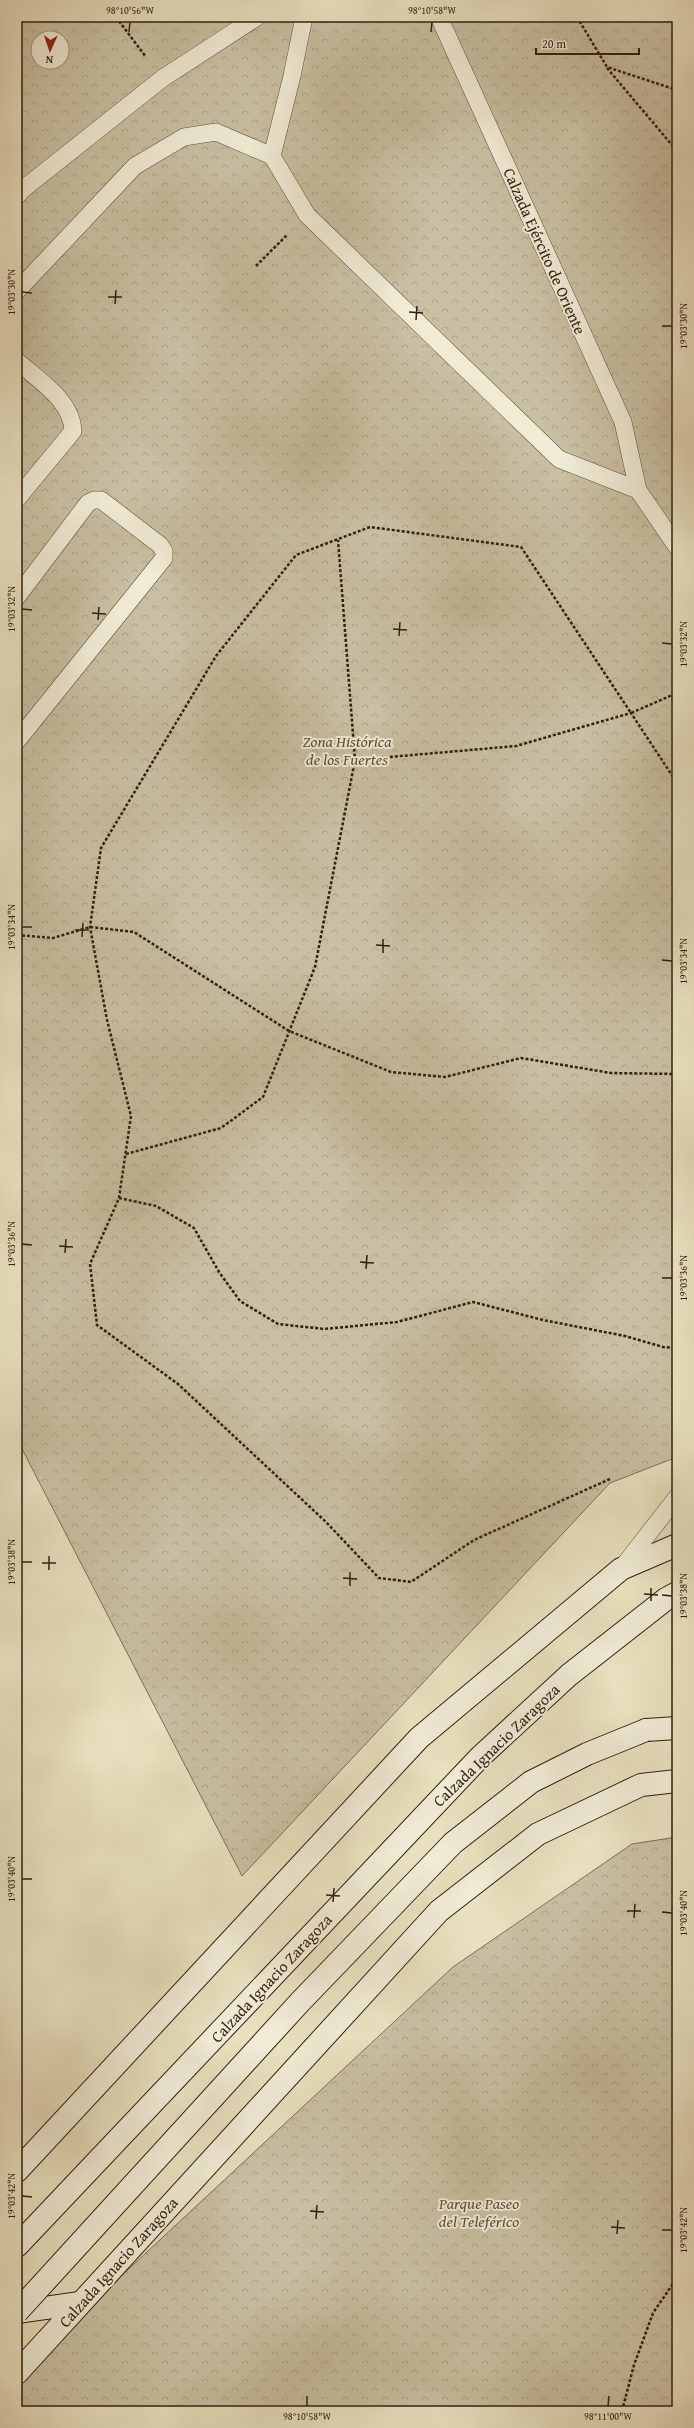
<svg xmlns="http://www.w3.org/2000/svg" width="694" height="2428" font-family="'Gentium Book Plus',serif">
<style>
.forest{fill:url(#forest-crowns);stroke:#7d6f5a;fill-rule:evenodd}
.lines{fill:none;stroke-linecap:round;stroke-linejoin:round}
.service-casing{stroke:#5f4f3d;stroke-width:18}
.secondary-casing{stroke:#311f12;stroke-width:24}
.path{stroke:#311f12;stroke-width:2.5;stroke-dasharray:3 2;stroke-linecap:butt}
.service{stroke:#f0ebd5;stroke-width:17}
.secondary{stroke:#f0ebd5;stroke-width:22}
.secondary-bridge-casing{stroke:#311f12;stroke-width:24;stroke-linecap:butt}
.secondary-bridge{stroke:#f0ebd5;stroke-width:22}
.ticks{fill:none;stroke:#311f12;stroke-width:1.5}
.labels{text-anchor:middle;stroke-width:4;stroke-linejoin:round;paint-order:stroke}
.street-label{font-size:16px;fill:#311f12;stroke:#f0ebd5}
.park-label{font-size:16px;font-style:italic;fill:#5f4f3d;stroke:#f0ebd5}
.neatline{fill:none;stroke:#311f12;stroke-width:1.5}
.ticks-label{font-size:10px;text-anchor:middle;fill:#311f12}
</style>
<defs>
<pattern id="forest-crowns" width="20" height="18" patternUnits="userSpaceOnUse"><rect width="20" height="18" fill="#c9bfa2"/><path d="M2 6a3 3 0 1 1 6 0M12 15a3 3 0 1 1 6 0" fill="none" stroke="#ada48a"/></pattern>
</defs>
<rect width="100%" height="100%" fill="#e8e0bf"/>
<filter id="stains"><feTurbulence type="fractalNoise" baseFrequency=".005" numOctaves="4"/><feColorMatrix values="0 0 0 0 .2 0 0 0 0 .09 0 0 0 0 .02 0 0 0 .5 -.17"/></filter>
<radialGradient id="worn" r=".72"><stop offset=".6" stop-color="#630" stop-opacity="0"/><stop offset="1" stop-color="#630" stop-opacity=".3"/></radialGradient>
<g class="forest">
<path d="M17 17H677V1457L610 1483 242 1876 17 1439ZM38 38H62V62H38Z"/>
<path d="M677 1837V2411H17V2373L453 1967 632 1844Z"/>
</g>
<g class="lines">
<defs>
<g id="service">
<path d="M304 17 292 76 272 156 307 215 559 459 638 490 677 547"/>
<path d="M439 17 623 422 638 490"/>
<path d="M17 196 23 189 163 78 257 17"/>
<path d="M17 291 135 166 184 137 216 132 272 156"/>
<path d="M17 361C38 380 72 400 73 431L17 499"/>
<path d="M17 597 88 503 94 500H101L160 545 164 551V558L17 741"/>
<path d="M621 1569 677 1497"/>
</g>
<g id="secondary">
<path d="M646 1730 677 1728"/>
<path d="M17 2171 419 1738 621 1569 677 1545"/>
<path d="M17 2246 480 1757 569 1675 666 1599 677 1593"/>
<path d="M17 2312 80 2303"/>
<path d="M17 2373 439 1911 538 1834 641 1785 677 1781"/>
</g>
</defs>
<use href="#service" class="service-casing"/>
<use href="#secondary" class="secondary-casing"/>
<g class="path">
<path d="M116 17 146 57"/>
<path d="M577 17 607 67 677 90"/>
<path d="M607 68 677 151"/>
<path d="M256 266 288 234"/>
<path d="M355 760 516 746 631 713 677 783"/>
<path d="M17 935 53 938 90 927 134 932 289 1031 391 1072 445 1077 521 1058 611 1073 677 1074"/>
<path d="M126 1154 221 1128 263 1097 315 967 355 760 338 540"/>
<path d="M119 1198 156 1206 194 1228 219 1272 240 1301 278 1324 324 1329 397 1322 473 1302 543 1320 625 1336 663 1347 677 1348"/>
<path d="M610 1479 474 1540 411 1582 379 1578 326 1522 178 1384 97 1325 90 1264 119 1198 131 1116 107 1020 90 927 101 848 216 656 296 555 370 527 521 547 631 713 677 693"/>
<path d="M622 2411 634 2365 653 2313 677 2278"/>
</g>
<use href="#service" class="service"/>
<use href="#secondary" class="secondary"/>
<defs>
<path id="secondary-bridge" d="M17 2312 300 2002 453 1843 531 1782 587 1754 646 1730"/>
</defs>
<use href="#secondary-bridge" class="secondary-bridge-casing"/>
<use href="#secondary-bridge" class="secondary-bridge"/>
</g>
<path class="ticks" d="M129 32 130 22M431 32 432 22M22 292 32 293M108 297H122M115 304 116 290M409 312 423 313M416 320 417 306M662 326H672M22 609 32 610M92 613 106 614M98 620 99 607M393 629 407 630M399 636 400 622M662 643 672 644M22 927H32M75 930H89M82 937 83 923M376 945 390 946M383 953V939M662 960 672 961M22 1244 32 1245M59 1246 73 1247M65 1253 66 1239M360 1262 374 1263M366 1269 367 1255M662 1278H672M22 1562H32M42 1563H56M49 1570V1556M343 1578 357 1579M350 1586V1572M644 1594 658 1595M662 1595 672 1596M651 1601V1588M22 1879H32M326 1895 340 1896M333 1902 334 1888M627 1911H641M662 1912 672 1913M634 1918 635 1904M22 2196 32 2197M310 2211 324 2212M316 2219 317 2205M611 2227 625 2228M662 2230H672M617 2234 618 2220M307 2406V2396M608 2406 609 2396"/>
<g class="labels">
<g class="street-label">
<text transform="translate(545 251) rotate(66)" y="6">Calzada Ejército de Oriente</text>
<text transform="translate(496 1745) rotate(-44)" y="6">Calzada Ignacio Zaragoza</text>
<text transform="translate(271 1978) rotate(-47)" y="6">Calzada Ignacio Zaragoza</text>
<text transform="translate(118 2262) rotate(-48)" y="6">Calzada Ignacio Zaragoza</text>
</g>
<g class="park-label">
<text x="347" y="747">Zona Histórica<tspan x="347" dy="18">de los Fuertes</tspan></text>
<text x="479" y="2209">Parque Paseo<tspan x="479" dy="18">del Teleférico</tspan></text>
</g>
</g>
<rect width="694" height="2428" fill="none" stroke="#e8e0bf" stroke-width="44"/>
<g transform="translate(50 50) rotate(183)"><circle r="19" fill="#f0ebd5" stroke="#a49987"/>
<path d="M0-3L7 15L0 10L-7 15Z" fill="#8f2418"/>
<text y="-6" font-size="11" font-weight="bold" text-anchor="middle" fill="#311f12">N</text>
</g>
<path d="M536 48v6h103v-6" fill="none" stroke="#311f12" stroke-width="2"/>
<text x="542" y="48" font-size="12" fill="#311f12" stroke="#f0ebd5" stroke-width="3" paint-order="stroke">20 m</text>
<rect x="22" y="22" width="650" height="2384" class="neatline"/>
<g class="ticks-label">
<text x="130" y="14">98°10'56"W</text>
<text x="432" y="14">98°10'58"W</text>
<text transform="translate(11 292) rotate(-90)" y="4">19°03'30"N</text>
<text transform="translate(683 326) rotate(-90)" y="4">19°03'30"N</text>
<text transform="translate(11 609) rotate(-90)" y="4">19°03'32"N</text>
<text transform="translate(683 644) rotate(-90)" y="4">19°03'32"N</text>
<text transform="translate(11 927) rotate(-90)" y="4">19°03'34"N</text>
<text transform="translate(683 961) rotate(-90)" y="4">19°03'34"N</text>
<text transform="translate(11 1244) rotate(-90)" y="4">19°03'36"N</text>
<text transform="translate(683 1278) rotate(-90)" y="4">19°03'36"N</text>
<text transform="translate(11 1562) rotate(-90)" y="4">19°03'38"N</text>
<text transform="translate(683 1596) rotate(-90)" y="4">19°03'38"N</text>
<text transform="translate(11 1879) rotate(-90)" y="4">19°03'40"N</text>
<text transform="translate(683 1913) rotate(-90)" y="4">19°03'40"N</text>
<text transform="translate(11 2196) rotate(-90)" y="4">19°03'42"N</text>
<text transform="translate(683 2230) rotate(-90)" y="4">19°03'42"N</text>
<text x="307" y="2420">98°10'58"W</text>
<text x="608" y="2420">98°11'00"W</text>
</g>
<rect width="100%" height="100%" filter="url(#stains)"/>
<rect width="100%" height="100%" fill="url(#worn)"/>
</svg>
